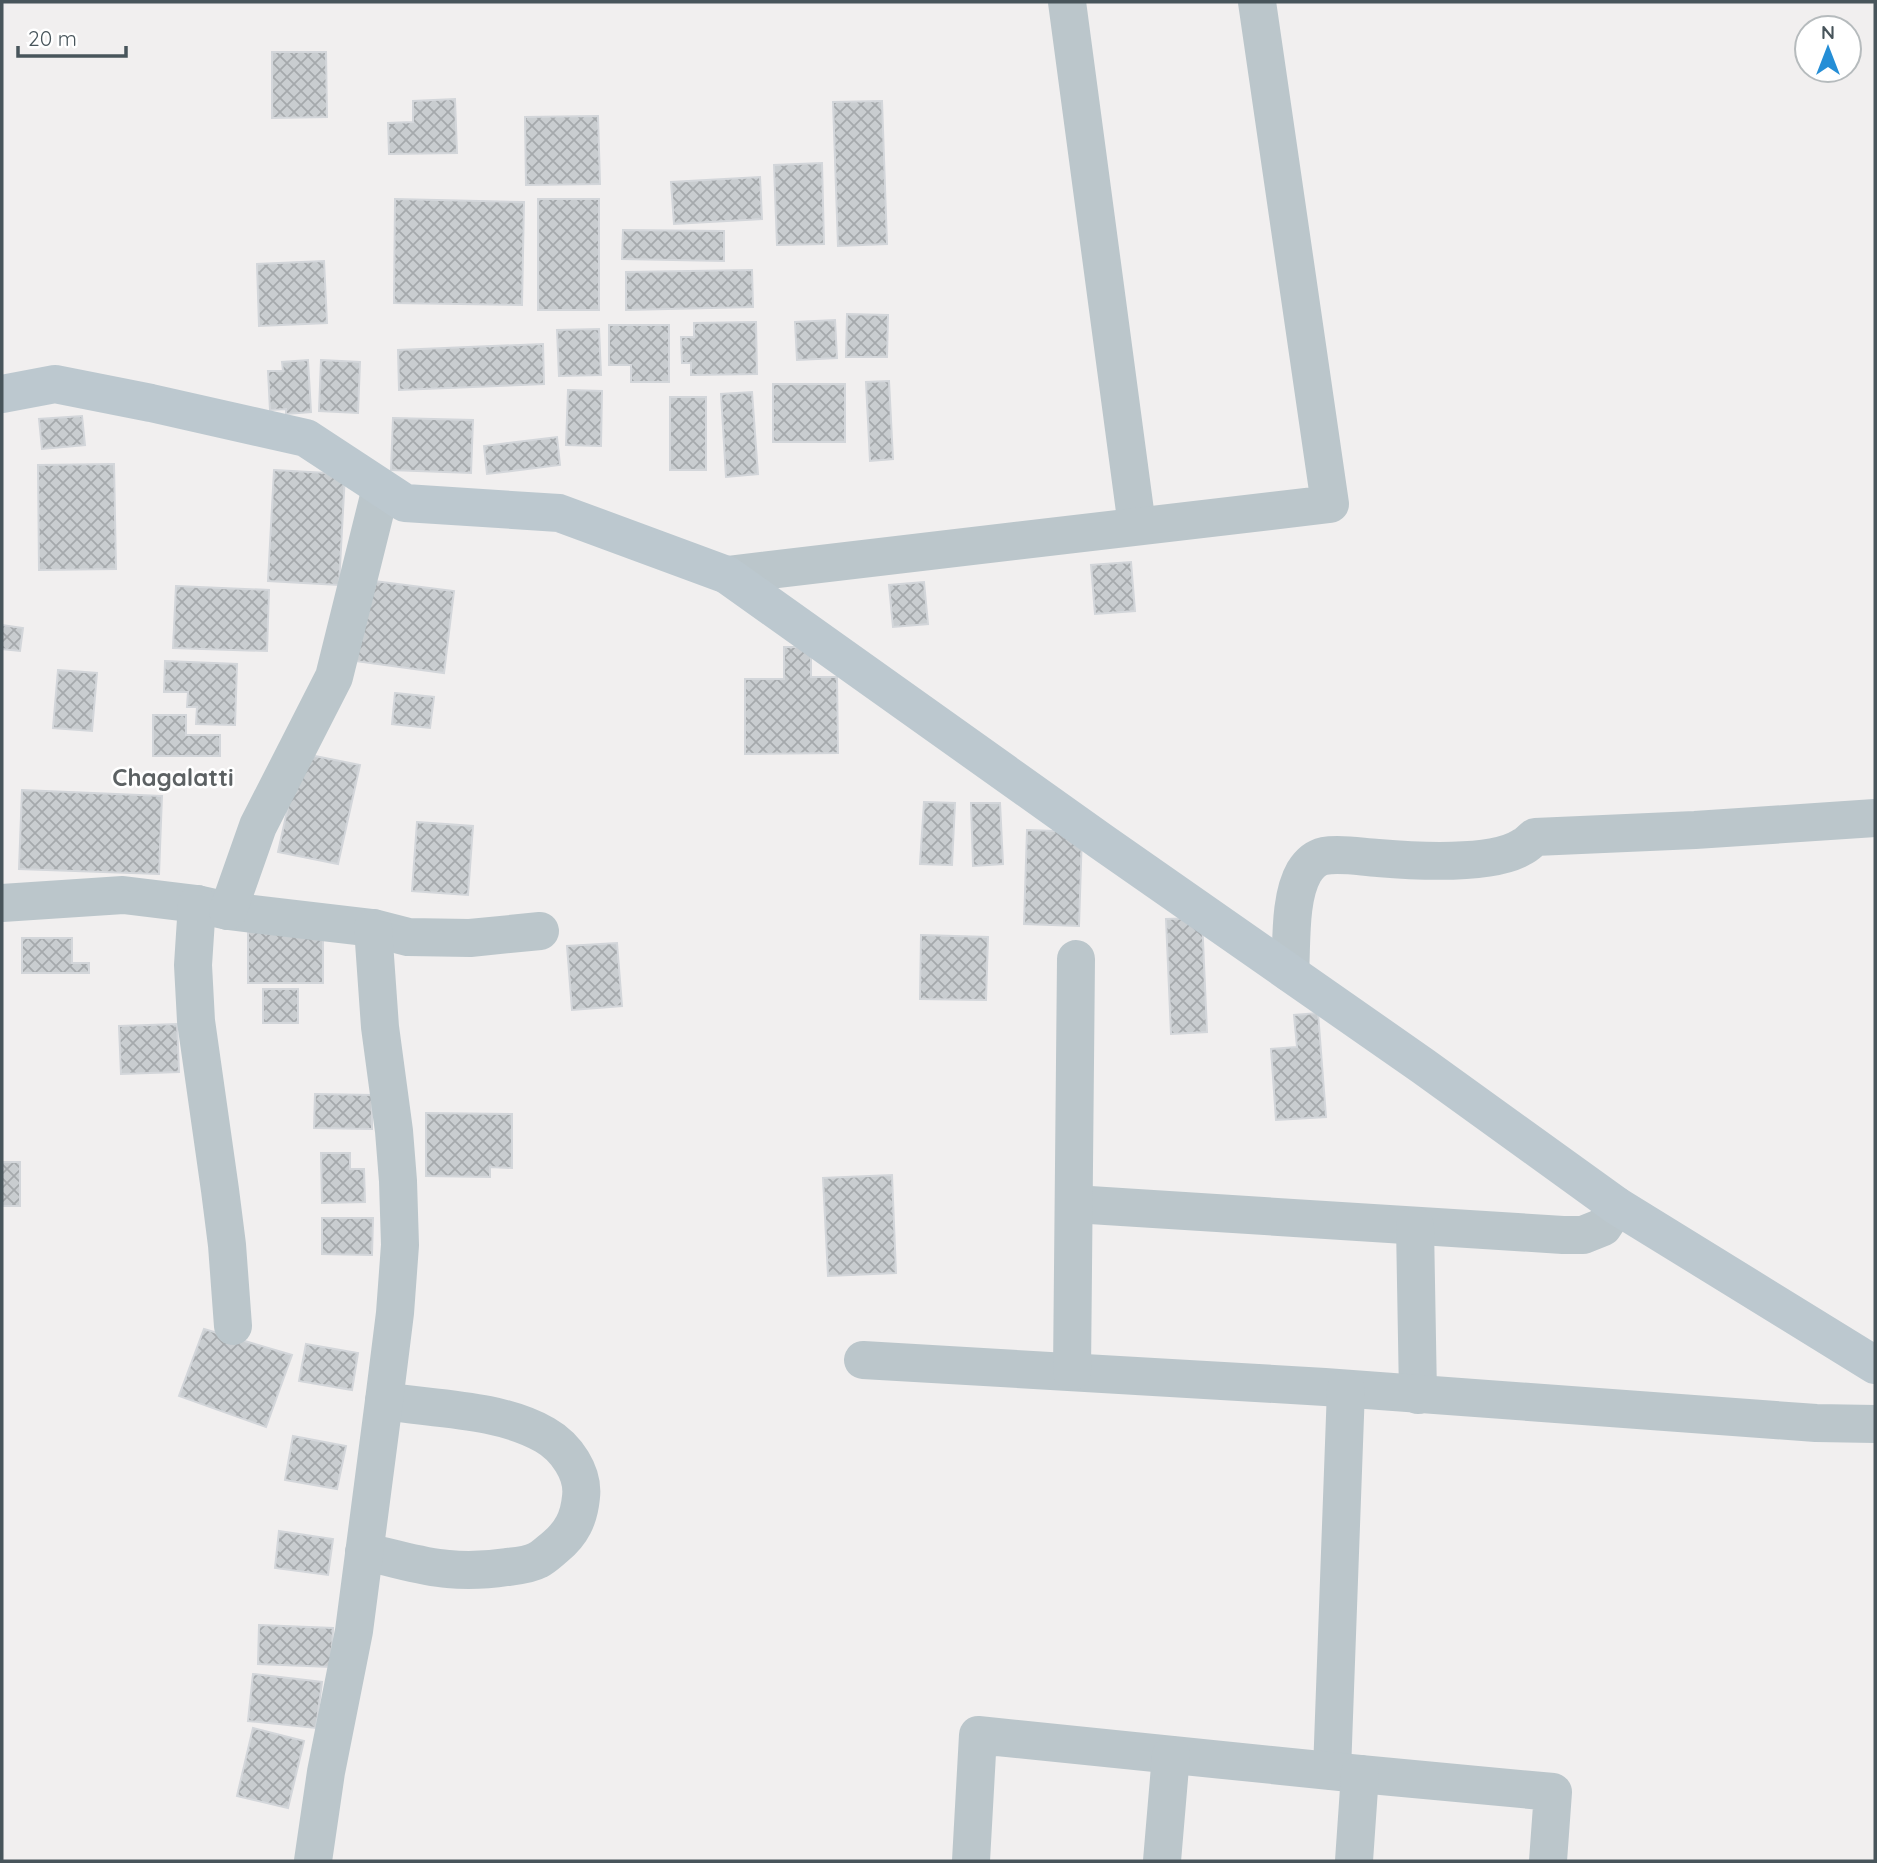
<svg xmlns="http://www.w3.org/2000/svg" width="1877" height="1863" font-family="Quicksand,sans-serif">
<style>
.building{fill:url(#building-cross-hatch);stroke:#d3d6da;stroke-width:2}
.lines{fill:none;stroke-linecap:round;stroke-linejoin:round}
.street{stroke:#bbc6cb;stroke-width:38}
.secondary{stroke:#bcc8cf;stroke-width:38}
.labels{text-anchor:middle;stroke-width:5;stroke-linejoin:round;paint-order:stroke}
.quarter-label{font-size:24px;font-weight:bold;fill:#5c6163;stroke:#fff}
</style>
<defs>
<pattern id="building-cross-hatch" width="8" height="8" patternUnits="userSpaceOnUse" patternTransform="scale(1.75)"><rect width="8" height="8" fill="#c9cdd0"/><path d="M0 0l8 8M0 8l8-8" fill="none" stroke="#a5a9ac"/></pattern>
</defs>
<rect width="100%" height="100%" fill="#f1efef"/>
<g class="building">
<path d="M272 52H326L327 117 272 118Z"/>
<path d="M455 99 457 153 389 154 388 123 413 122V101Z"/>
<path d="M882 101 887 244 838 246 833 102Z"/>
<path d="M598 116 600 184 526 185 525 117Z"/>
<path d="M822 163 824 244 777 245 774 165Z"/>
<path d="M760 177 762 219 674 224 671 182Z"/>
<path d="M395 199 524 202 522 305 394 303Z"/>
<rect x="538" y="199" width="61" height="111"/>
<path d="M623 230 724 231V261L622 259Z"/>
<path d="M324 261 327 323 259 326 257 264Z"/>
<path d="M752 270 753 307 626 310V272Z"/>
<path d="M847 314 888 315 887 357H846Z"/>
<path d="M835 320 837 358 797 360 795 322Z"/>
<path d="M756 322 757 374 691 375V363H682L681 337H694V323Z"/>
<path d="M609 325H669V382H631V365H609Z"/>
<path d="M599 329 601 375 559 376 557 330Z"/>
<path d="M543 344 544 384 399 390 398 350Z"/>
<path d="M308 360 311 412 286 414V409L270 410 268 371H283L282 362Z"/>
<path d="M321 360 360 362 358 413 319 411Z"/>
<path d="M889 381 893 459 870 461 866 382Z"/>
<rect x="773" y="384" width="72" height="58"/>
<path d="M568 390 602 391 601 446 566 445Z"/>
<path d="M752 392 758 474 726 477 721 394Z"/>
<rect x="670" y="397" width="36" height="73"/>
<path d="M82 416 85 445 42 449 39 419Z"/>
<path d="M393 418 473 420 471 473 391 470Z"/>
<path d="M557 437 560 465 487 474 484 446Z"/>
<path d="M114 464 116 569 39 570 38 465Z"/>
<path d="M274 470 345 474 339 585 268 581Z"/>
<path d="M1131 562 1135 611 1095 614 1091 565Z"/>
<path d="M366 580 454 591 444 673 355 661Z"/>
<path d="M924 582 928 624 893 627 889 585Z"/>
<path d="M176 586 269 590 267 651 173 648Z"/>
<path d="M2 625 23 628 20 651 2 649Z"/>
<path d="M784 647H811V677H837L838 753 745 754V679H784Z"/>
<path d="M165 661 237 664 235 725 196 724 197 707H187L188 692H164Z"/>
<path d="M58 670 97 673 92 731 53 728Z"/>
<path d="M395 693 434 697 430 728 392 724Z"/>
<path d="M153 715H186V735H220V756H153Z"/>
<path d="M300 753 360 765 338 864 278 852Z"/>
<path d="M22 790 162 796 159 874 19 869Z"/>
<path d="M924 802 955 803 952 865 920 864Z"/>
<path d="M971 803H1000L1003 864 973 866Z"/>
<path d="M417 822 473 826 468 895 412 891Z"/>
<path d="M1027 830 1082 832 1079 926 1024 924Z"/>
<path d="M1202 918 1207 1032 1171 1034 1166 919Z"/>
<path d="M248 929 323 931V983H248Z"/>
<path d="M921 935 988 937 986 1000 920 999Z"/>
<path d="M22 938H72V963H89V973H22Z"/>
<path d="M617 943 622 1006 572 1010 567 946Z"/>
<rect x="263" y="989" width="35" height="34"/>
<path d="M1318 1013 1326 1117 1276 1120 1271 1049 1297 1047 1294 1015Z"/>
<path d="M177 1024 179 1072 121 1074 119 1026Z"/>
<path d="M315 1094 372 1095V1129L314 1128Z"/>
<path d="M426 1113 512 1114V1168L490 1167V1177L426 1176Z"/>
<path d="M321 1153H350V1169H364L365 1202 322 1203Z"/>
<rect x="2" y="1162" width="18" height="44"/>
<path d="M892 1175 896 1273 828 1276 823 1178Z"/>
<path d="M322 1218H373L372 1255 322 1254Z"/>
<path d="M204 1329 292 1355 266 1427 179 1396Z"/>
<path d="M306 1344 358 1353 352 1390 299 1381Z"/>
<path d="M293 1436 346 1446 337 1489 285 1480Z"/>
<path d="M279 1531 333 1539 328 1575 275 1568Z"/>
<path d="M259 1625 333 1628 331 1667 258 1664Z"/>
<path d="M253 1674 322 1682 316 1728 248 1721Z"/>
<path d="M253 1728 304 1741 288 1808 237 1796Z"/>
</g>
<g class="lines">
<g class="street">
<path d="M1067 2 1137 526"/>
<path d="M727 575 1330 504 1257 2"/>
<path d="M2 903 123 895 197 904 228 911 373 928 408 937 470 938 540 931"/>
<path d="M197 904 193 965 196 1021 220 1190 227 1245 233 1326"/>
<path d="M228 911 258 826 334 677 381 488"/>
<path d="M1290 973C1292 943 1289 898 1304 872 1309 864 1315 858 1324 856 1341 853 1361 857 1378 858 1414 861 1492 866 1522 847 1527 845 1531 840 1535 837L1695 830 1875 818"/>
<path d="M1074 1204 1563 1235H1583L1603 1227 1617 1206"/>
<path d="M1415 1226 1418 1395"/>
<path d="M863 1360 1325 1387 1816 1423 1875 1424"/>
<path d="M1072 1372 1076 959"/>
<path d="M364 1552C392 1557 420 1567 448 1569 468 1571 487 1570 507 1567 516 1566 529 1565 538 1560 544 1557 550 1551 555 1547 572 1533 579 1518 581 1497 584 1473 566 1447 545 1435 500 1409 436 1409 384 1401"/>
<path d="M1332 1771 1346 1389"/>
<path d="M313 1861 326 1772 354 1631 384 1401 395 1313 400 1245 398 1181 394 1131 380 1027 373 928"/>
<path d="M971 1861 978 1735 1360 1774 1553 1792 1548 1861"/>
<path d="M1162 1861 1171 1755"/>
<path d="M1354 1861 1360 1774"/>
</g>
<path class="secondary" d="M2 394 55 384 151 403 306 438 405 503 559 513 727 575 1102 842 1423 1066 1617 1206 1875 1365"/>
</g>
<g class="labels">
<g class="quarter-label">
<text x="173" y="786">Chagalatti</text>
</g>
</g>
<rect width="1877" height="1863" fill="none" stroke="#48555b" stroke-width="7"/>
<g transform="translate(1828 49)"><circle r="33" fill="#ffffff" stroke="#b6bbbd" stroke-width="2"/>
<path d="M0-5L12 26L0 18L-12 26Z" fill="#258ed6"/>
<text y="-10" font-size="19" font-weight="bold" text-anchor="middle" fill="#48555b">N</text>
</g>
<path d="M18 46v10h108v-10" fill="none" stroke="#48555b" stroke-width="3.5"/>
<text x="28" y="46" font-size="21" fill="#48555b" stroke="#ffffff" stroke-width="5" paint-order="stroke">20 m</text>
</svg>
